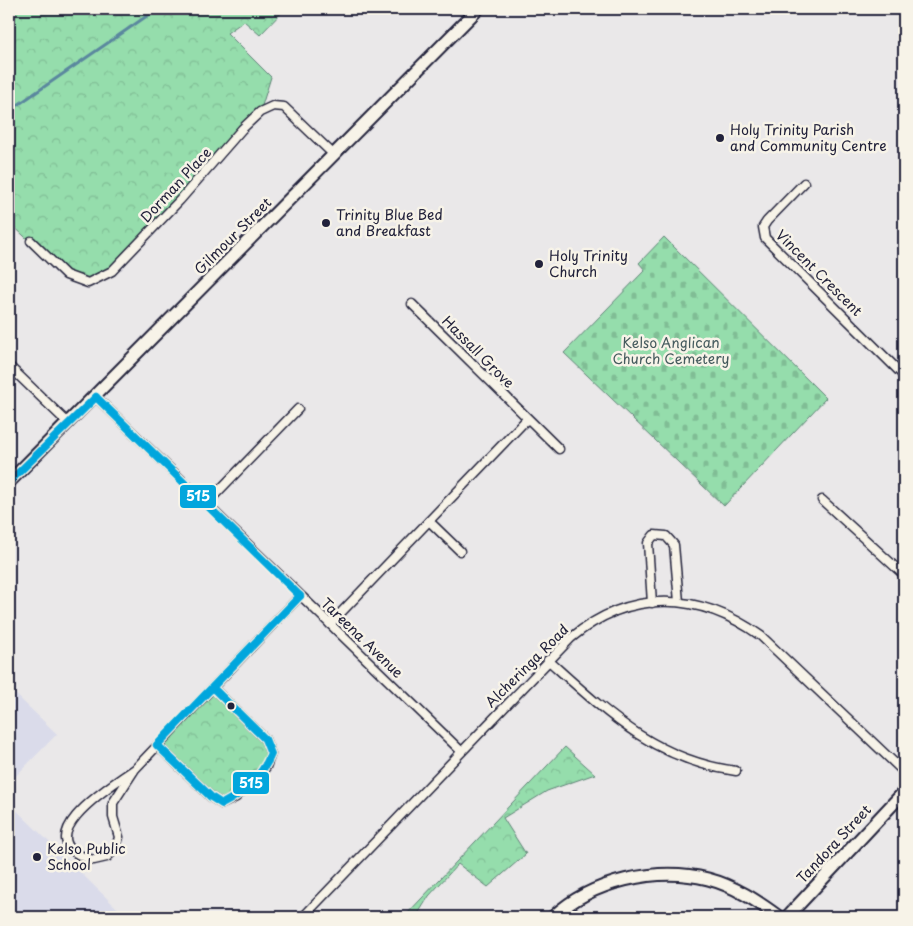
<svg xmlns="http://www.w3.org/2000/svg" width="913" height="926" font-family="'Playpen Sans',sans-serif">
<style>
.built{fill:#dadbea}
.forest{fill:url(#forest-crowns);stroke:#5c8074}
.cemetery{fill:url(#cemetery-stones);stroke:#5c8074}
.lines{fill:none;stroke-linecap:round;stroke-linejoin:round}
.stream{stroke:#5a879e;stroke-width:3}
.street-casing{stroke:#22223b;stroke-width:11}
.secondary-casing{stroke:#22223b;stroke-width:15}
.street{stroke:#f7f3e8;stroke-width:8}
.secondary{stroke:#f7f3e8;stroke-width:11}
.bus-1-casing{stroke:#f7f3e8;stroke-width:11}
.bus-1{stroke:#03a6dd;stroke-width:8}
.poi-dot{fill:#22223b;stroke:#f7f3e8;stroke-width:2}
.labels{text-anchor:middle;stroke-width:5;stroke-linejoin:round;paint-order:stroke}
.poi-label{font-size:14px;fill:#22223b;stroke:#f7f3e8;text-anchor:start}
.street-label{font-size:14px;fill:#22223b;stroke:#f7f3e8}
.park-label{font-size:14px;fill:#445a5d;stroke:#f7f3e8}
.line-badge{stroke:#f7f3e8;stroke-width:2}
.badge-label{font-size:14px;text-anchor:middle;font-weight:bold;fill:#fff}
</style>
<defs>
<pattern id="forest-crowns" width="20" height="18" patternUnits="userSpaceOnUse" patternTransform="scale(1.25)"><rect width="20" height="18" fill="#95ddac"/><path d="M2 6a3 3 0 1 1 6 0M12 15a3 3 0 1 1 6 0" fill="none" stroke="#80bd95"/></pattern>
<pattern id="cemetery-stones" width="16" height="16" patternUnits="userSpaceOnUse" patternTransform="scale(1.25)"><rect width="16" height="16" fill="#95ddac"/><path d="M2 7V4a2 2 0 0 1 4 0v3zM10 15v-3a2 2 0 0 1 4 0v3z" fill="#80bd95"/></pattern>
</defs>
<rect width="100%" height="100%" fill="#eae8e9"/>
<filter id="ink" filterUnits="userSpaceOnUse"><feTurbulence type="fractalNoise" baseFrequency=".02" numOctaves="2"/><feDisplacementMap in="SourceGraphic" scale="10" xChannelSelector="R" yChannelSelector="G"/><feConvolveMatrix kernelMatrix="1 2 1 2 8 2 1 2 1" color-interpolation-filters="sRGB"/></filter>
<g filter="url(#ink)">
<g class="built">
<path d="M9 688 57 734 9 783Z"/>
<path d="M9 803 121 912 116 917H9Z"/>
</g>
<g class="forest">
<path d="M9 9H285L260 35 244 21 227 33 271 77 260 112 112 271 88 283 66 275 9 222Z"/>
<path d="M213 688 265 739 271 758 236 797 222 804 157 745Z"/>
<path d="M565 747 595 774 547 791 503 818 526 854 488 887 458 864 429 896 416 917H404Z"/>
</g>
<path class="cemetery" d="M664 237 826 398 724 506 564 353 645 270 639 263Z"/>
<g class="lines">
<path class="stream" d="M9 111 157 9"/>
<defs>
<g id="street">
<path d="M804 183 767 221 763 227 765 238 904 376"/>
<path d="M31 241 66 275 88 283 112 271 180 200 242 129 260 112 273 106 284 107 334 155"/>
<path d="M412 304 559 449"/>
<path d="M9 366 69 424"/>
<path d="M96 397 461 751"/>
<path d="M822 500 904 575"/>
<path d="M206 504 298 409"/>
<path d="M429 521 460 551"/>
<path d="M652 603 648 543 654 535 666 536 674 545 679 602"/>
<path d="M330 624 527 419"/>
<path d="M548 660C607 713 655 760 736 771"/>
<path d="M157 745 211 797 222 804 236 797 266 767 271 754 265 739 213 688"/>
<path d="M135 769C111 785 21 842 94 860L107 857 116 848 119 837 113 817V803L135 769 300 596"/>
<path d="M303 917 571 638C631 588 700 592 761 636L904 772"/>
</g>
<g id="secondary">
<path d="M9 482 478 9"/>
<path d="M553 917C591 881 657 866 708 879 735 886 757 901 779 917"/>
<path d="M787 917 904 792"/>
</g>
</defs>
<use href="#street" class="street-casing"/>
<use href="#secondary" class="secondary-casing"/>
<use href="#street" class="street"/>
<use href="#secondary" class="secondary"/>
<defs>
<g id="bus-1">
<path d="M96 397 300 596"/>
<path d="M9 482 96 397"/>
<path d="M157 745 211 797 222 804C242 794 263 775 271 754L265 739 213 688"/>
<path d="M157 745 300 596"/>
</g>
</defs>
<use href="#bus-1" class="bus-1-casing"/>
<use href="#bus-1" class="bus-1"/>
</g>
</g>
<g class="poi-dot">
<circle cx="720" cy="138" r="5"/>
<circle cx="326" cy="223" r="5"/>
<circle cx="539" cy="264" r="5"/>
<circle cx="231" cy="706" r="4.5"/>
<circle cx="37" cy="857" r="5"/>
</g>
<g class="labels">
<g class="poi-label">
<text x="730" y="135">Holy Trinity Parish<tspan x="730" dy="16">and Community Centre</tspan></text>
<text x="336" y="220">Trinity Blue Bed<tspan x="336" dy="16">and Breakfast</tspan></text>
<text x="549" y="261">Holy Trinity<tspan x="549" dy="16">Church</tspan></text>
<text x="47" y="854">Kelso Public<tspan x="47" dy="16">School</tspan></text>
</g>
<g class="street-label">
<text transform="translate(176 185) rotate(-47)" y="5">Dorman Place</text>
<text transform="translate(233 236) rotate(-45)" y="5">Gilmour Street</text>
<text transform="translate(819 273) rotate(45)" y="5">Vincent Crescent</text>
<text transform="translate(478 352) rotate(45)" y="5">Hassall Grove</text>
<text transform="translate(362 638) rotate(44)" y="5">Tareena Avenue</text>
<text transform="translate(527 666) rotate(-45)" y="5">Alcheringa Road</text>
<text transform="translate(834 844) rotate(-47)" y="5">Tandora Street</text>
</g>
<g class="park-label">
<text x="671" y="348">Kelso Anglican<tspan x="671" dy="16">Church Cemetery</tspan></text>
</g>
</g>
<g class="line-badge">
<rect x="179" y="484" width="38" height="25" rx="5" fill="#03a6dd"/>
<rect x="232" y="771" width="38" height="24" rx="5" fill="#03a6dd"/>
</g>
<g class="badge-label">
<text x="198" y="501">515</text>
<text x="251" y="788">515</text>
</g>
<rect width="913" height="926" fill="none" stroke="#f7f3e8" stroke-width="30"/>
<rect x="15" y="15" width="883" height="896" fill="none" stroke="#22223b" stroke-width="2" filter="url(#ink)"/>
</svg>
